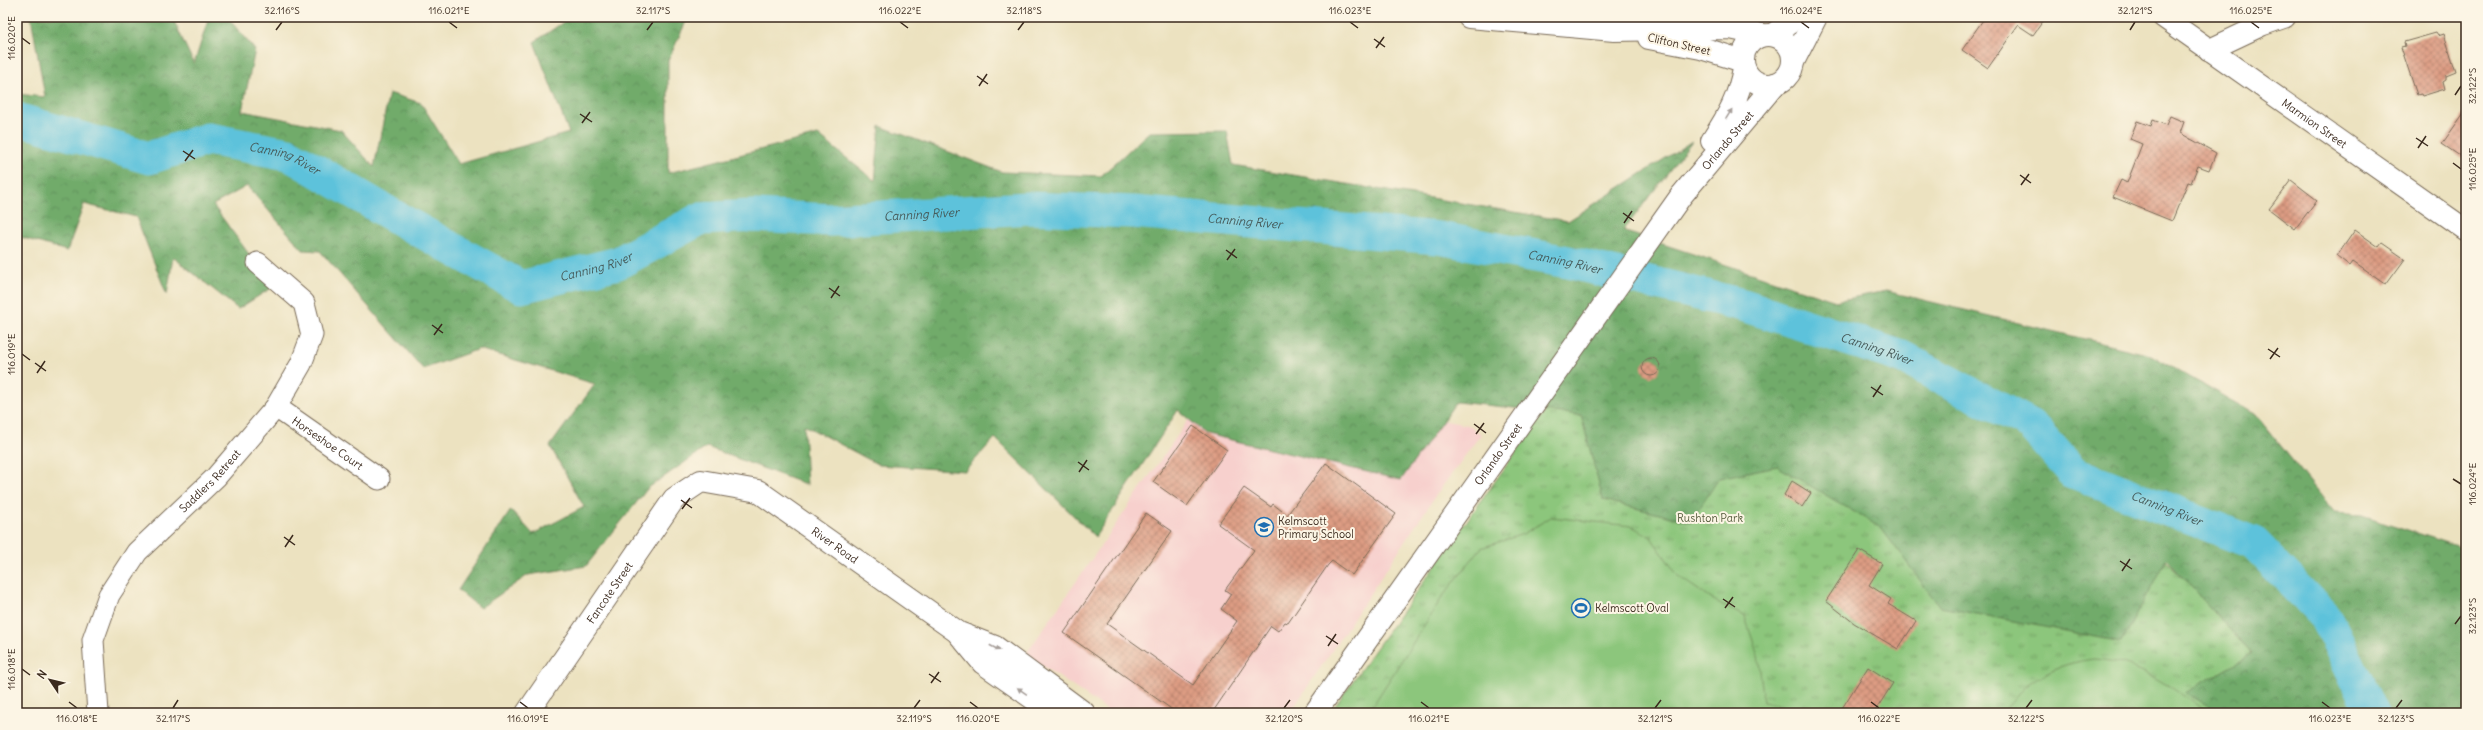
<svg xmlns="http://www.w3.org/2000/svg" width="2483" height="730" font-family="Delius,sans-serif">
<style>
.built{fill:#f7d0cd}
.grass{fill:url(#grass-tufts);stroke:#64784c}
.forest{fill:url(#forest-crowns);stroke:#566a44}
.pitch{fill:#8cc67b;stroke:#64784c}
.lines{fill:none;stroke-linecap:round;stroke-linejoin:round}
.river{stroke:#5dc2db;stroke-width:33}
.building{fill:url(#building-cross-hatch)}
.minor-casing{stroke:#796a57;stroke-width:23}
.secondary-casing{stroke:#796a57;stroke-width:24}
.minor{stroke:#fff;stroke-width:21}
.secondary{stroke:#fff;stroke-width:22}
.oneway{fill:#a79f9a}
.ticks{fill:none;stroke:#3b2a1e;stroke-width:1.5}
.labels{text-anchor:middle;stroke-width:4;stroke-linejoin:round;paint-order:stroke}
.street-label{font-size:11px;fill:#3b2a1e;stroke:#fcf5e5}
.park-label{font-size:11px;fill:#53593a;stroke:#fcf5e5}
.poi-label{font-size:11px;fill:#3b2a1e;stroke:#fcf5e5;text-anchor:start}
.water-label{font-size:12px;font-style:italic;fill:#455857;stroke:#fcf5e5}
.neatline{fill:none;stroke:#3b2a1e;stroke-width:1.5}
.ticks-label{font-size:10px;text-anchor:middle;fill:#3b2a1e}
</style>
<defs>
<pattern id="grass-tufts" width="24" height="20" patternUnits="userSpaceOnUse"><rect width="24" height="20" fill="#8cc67b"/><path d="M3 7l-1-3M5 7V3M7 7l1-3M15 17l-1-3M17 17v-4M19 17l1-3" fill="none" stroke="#74a164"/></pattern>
<pattern id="forest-crowns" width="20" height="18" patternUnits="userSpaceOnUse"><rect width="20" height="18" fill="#71ab6b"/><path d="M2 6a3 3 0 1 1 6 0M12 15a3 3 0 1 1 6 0" fill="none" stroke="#5e8b57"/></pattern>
<pattern id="building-cross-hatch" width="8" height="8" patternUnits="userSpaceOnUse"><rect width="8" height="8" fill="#dd9c83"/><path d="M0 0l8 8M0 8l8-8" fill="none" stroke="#b47f6b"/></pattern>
</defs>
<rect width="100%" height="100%" fill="#fcf5e5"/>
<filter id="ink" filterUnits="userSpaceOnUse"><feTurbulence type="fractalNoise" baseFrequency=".025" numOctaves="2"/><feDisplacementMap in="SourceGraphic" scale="8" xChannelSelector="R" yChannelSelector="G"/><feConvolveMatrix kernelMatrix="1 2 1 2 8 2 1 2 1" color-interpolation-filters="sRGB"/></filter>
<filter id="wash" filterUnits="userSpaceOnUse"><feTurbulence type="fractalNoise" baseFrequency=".012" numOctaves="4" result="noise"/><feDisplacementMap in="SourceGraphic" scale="16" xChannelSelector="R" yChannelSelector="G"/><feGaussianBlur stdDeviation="0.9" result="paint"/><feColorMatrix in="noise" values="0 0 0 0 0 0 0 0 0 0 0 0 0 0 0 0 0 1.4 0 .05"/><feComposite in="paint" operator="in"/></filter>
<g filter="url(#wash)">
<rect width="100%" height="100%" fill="#ece2c0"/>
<path class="built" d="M1412 415 1468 425 1481 434 1436 495 1290 713H1111L1026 654 1191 416Z"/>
<path class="grass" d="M1633 288 2147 543 2239 633 2284 713H1330Z"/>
<path class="forest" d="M31 17H169L173 19 194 64 209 17H227L255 50 242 111 341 130 374 167 389 93 421 103 459 164 569 133 534 42 571 17H688L668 61V173L818 135 875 181 880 126 1002 172 1101 176 1149 132 1227 131 1233 165 1568 221 1692 141 1623 231 1836 301 1886 291 2151 355 2255 414 2335 513 2362 515 2466 549V713H2222L2185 693 2252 654 2166 559 2122 642 1940 607 1881 528 1777 466 1719 478 1691 522 1603 500 1581 415 1456 402 1401 480 1206 434 1178 410 1095 537 995 438 965 471 879 465 804 425 807 485 707 447 648 488 586 566 528 575 480 608 458 590 511 510 533 534 584 507 550 446 595 384 479 349 423 369 320 251 303 250 247 186 213 205 273 287 238 309 173 257 167 295 136 217 84 204 67 251 17 236V94L45 97Z"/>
<g class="pitch">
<path d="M1551 517 1631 526 1650 536 1678 576 1710 598 1745 617 1758 656 1764 702 1777 704 1779 713H1368L1443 596 1481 548 1523 534Z"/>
<path d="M2095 659C2142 663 2171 688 2209 713H2004C2022 679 2058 663 2095 659Z"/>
</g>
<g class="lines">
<path class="river" id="s1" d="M17 119 149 158 208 139 288 154 406 223 521 287 618 263 700 219 754 216 831 220 1028 208 1133 212 1439 238 1568 262 1743 305 1902 357 2031 425 2073 472 2254 543 2326 617 2372 713"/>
</g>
<g id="blocks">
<g class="building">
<path d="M1985 17H2046L2033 35 2018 25 1988 68 1962 50Z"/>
<path d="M2436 33 2438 36 2444 34 2456 72 2446 76V79L2443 81 2445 89 2422 96 2421 94 2417 95 2401 47 2405 46 2404 42Z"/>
<path d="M2466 110V160L2442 144Z"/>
<path d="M2170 116 2184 122 2180 133 2216 153 2209 170 2198 166 2191 183 2188 182 2172 221 2113 197 2121 180 2127 183 2142 144 2130 139 2137 121 2151 126 2153 120 2166 125Z"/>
<path d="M2291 180 2317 200 2295 229 2269 209Z"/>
<path d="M2355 230 2379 247 2382 243 2405 259 2386 285 2353 262 2350 266 2337 256Z"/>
<circle cx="1651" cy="367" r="9"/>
<path d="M1193 426 1227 450 1187 506 1153 482Z"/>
<path d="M1326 463 1396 514 1352 575 1332 561 1328 565 1288 623 1285 622 1278 631 1271 626 1212 713H1177L1064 633 1146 513 1172 531 1107 624 1193 685 1237 621 1221 609 1231 594 1225 590 1254 550 1218 524 1244 488 1271 507 1273 504 1287 515Z"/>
<path d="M1792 481 1811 493 1802 507 1784 495Z"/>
<path d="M1859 550 1882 564 1869 585 1891 599 1888 604 1916 621 1898 649 1854 623 1826 601Z"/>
<path d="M1868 667 1893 683 1874 713H1839Z"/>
</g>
</g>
</g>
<g filter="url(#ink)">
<use href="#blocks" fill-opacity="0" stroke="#796a57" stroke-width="1"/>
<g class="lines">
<defs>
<g id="minor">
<path id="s2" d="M2163 17 2466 230"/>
<path d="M2209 50 2262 25 2285 17"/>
<path id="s3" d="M276 407 379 479"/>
<path id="s4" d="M98 713 93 640 109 595 137 552 216 477 276 407 301 364 312 335 304 303 258 263"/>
</g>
<g id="secondary">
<path d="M1469 17 1614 30 1730 28 1763 35"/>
<circle cx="1768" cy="60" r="25"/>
<path d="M1772 35 1788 24 1794 17"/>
<path d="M1649 38 1701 48 1743 61"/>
<path d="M1794 60 1816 17"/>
<path d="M1712 141C1728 116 1739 98 1744 68"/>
<path d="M959 634 983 663 1054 713"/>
<path id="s5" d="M527 713 674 499 701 481 758 491 959 633 995 647 1084 713"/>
<path id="s6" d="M1315 713 1681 196 1775 84"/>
</g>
</defs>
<use href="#minor" class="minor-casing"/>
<use href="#secondary" class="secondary-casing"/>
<use href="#minor" class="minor"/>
<use href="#secondary" class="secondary"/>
</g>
<defs><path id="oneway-solid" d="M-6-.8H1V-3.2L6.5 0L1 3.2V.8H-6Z"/></defs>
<g class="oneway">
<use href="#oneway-solid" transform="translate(1729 114) rotate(-58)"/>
<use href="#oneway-solid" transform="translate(995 648) rotate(28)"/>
<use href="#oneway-solid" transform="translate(1022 691) rotate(-145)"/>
</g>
</g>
<path class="ticks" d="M449 22 457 28M900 22 908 28M1350 22 1358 28M1801 22 1809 28M2251 22 2259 28M276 30 282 22M647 30 653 22M1018 30 1024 22M2130 30 2135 22M22 38 30 44M1374 39 1385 47M1376 48 1384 37M977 76 988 84M979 86 987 74M2455 95 2461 86M580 114 592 122M582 123 590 112M2416 138 2428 146M2418 148 2426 136M183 151 195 159M185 161 193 150M2453 163 2461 169M2020 175 2031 183M2021 185 2029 174M1623 213 1634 221M1624 223 1632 211M1226 250 1237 258M1227 260 1235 249M829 288 840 296M831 298 839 286M432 325 443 333M434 335 442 324M2268 349 2280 357M22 354 30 360M2270 359 2278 348M35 363 46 371M37 373 45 361M1871 387 1883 395M1873 397 1881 385M1474 424 1486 433M1476 434 1484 423M1078 462 1089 470M1079 472 1087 460M2453 479 2461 484M681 500 692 508M682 509 690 498M284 537 295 545M285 547 293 535M2120 561 2132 569M2122 571 2130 559M1723 599 1735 607M1725 608 1733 597M2455 624 2461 616M1326 636 1338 644M1328 646 1336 634M22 669 30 675M929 674 941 682M931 683 939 672M69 702 77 708M520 702 528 708M970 702 978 708M1421 702 1429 708M1871 702 1879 708M2322 702 2330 708M173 708 178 700M914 708 920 700M1284 708 1290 700M1655 708 1661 700M2026 708 2032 700M2396 708 2402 700"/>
<defs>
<symbol id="school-ring" viewBox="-11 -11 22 22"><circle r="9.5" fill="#fcf5e5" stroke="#1f6fb2" stroke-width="1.5"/><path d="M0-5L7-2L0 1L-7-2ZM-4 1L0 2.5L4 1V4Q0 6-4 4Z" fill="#1f6fb2"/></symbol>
<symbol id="stadium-ring" viewBox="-11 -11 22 22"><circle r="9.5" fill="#fcf5e5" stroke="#1f6fb2" stroke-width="1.5"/><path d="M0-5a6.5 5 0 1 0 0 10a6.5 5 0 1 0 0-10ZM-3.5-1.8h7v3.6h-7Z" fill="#1f6fb2"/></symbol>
</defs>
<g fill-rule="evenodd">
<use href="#school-ring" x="1253" y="516" width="22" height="22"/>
<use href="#stadium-ring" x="1570" y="597" width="22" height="22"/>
</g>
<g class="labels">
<g class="street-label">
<text transform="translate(1679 44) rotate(13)" y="4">Clifton Street</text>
<text dy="4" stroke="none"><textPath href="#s2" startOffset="185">Marmion Street</textPath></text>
<text dy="4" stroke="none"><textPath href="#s6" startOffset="706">Orlando Street</textPath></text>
<text dy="4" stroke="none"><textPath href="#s3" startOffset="63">Horseshoe Court</textPath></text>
<text dy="4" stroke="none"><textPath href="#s6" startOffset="317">Orlando Street</textPath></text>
<text dy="4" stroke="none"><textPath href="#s4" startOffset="274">Saddlers Retreat</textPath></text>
<text dy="4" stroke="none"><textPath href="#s5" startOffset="444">River Road</textPath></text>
<text dy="4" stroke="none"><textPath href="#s5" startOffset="146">Fancote Street</textPath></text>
</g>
<g class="park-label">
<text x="1710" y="522">Rushton Park</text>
</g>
<g class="poi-label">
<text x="1278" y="525">Kelmscott<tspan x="1278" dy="13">Primary School</tspan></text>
<text x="1595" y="612">Kelmscott Oval</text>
</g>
<g class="water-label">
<text dy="4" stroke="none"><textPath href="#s1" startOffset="279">Canning River</textPath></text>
<text dy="4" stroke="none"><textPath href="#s1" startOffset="964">Canning River</textPath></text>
<text dy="4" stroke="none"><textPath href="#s1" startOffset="1288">Canning River</textPath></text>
<text dy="4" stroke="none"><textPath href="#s1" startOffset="1611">Canning River</textPath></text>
<text dy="4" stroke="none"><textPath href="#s1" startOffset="627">Canning River</textPath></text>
<text dy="4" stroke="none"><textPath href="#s1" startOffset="1935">Canning River</textPath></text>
<text dy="4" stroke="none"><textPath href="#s1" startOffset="2271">Canning River</textPath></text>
</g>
</g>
<rect width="2483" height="730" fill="none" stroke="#fcf5e5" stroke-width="44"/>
<g transform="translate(50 680) rotate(305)" stroke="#fcf5e5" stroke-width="3" paint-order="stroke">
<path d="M0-3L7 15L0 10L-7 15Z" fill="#3b2a1e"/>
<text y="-6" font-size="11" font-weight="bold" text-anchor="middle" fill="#3b2a1e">N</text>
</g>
<rect x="22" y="22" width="2439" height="686" class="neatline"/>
<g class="ticks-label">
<text x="282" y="14">32.116°S</text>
<text x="449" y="14">116.021°E</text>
<text x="653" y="14">32.117°S</text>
<text x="900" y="14">116.022°E</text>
<text x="1024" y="14">32.118°S</text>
<text x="1350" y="14">116.023°E</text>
<text x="1801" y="14">116.024°E</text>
<text x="2135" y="14">32.121°S</text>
<text x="2251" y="14">116.025°E</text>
<text transform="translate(11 38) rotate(-90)" y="4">116.020°E</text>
<text transform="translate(2472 86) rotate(-90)" y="4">32.122°S</text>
<text transform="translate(2472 169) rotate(-90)" y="4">116.025°E</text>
<text transform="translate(11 354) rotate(-90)" y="4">116.019°E</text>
<text transform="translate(2472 484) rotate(-90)" y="4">116.024°E</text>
<text transform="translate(2472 616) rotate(-90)" y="4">32.123°S</text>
<text transform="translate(11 669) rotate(-90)" y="4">116.018°E</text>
<text x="77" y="722">116.018°E</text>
<text x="173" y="722">32.117°S</text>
<text x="528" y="722">116.019°E</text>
<text x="914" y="722">32.119°S</text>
<text x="978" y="722">116.020°E</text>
<text x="1284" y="722">32.120°S</text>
<text x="1429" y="722">116.021°E</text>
<text x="1655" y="722">32.121°S</text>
<text x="1879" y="722">116.022°E</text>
<text x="2026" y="722">32.122°S</text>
<text x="2330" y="722">116.023°E</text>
<text x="2396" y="722">32.123°S</text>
</g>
</svg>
